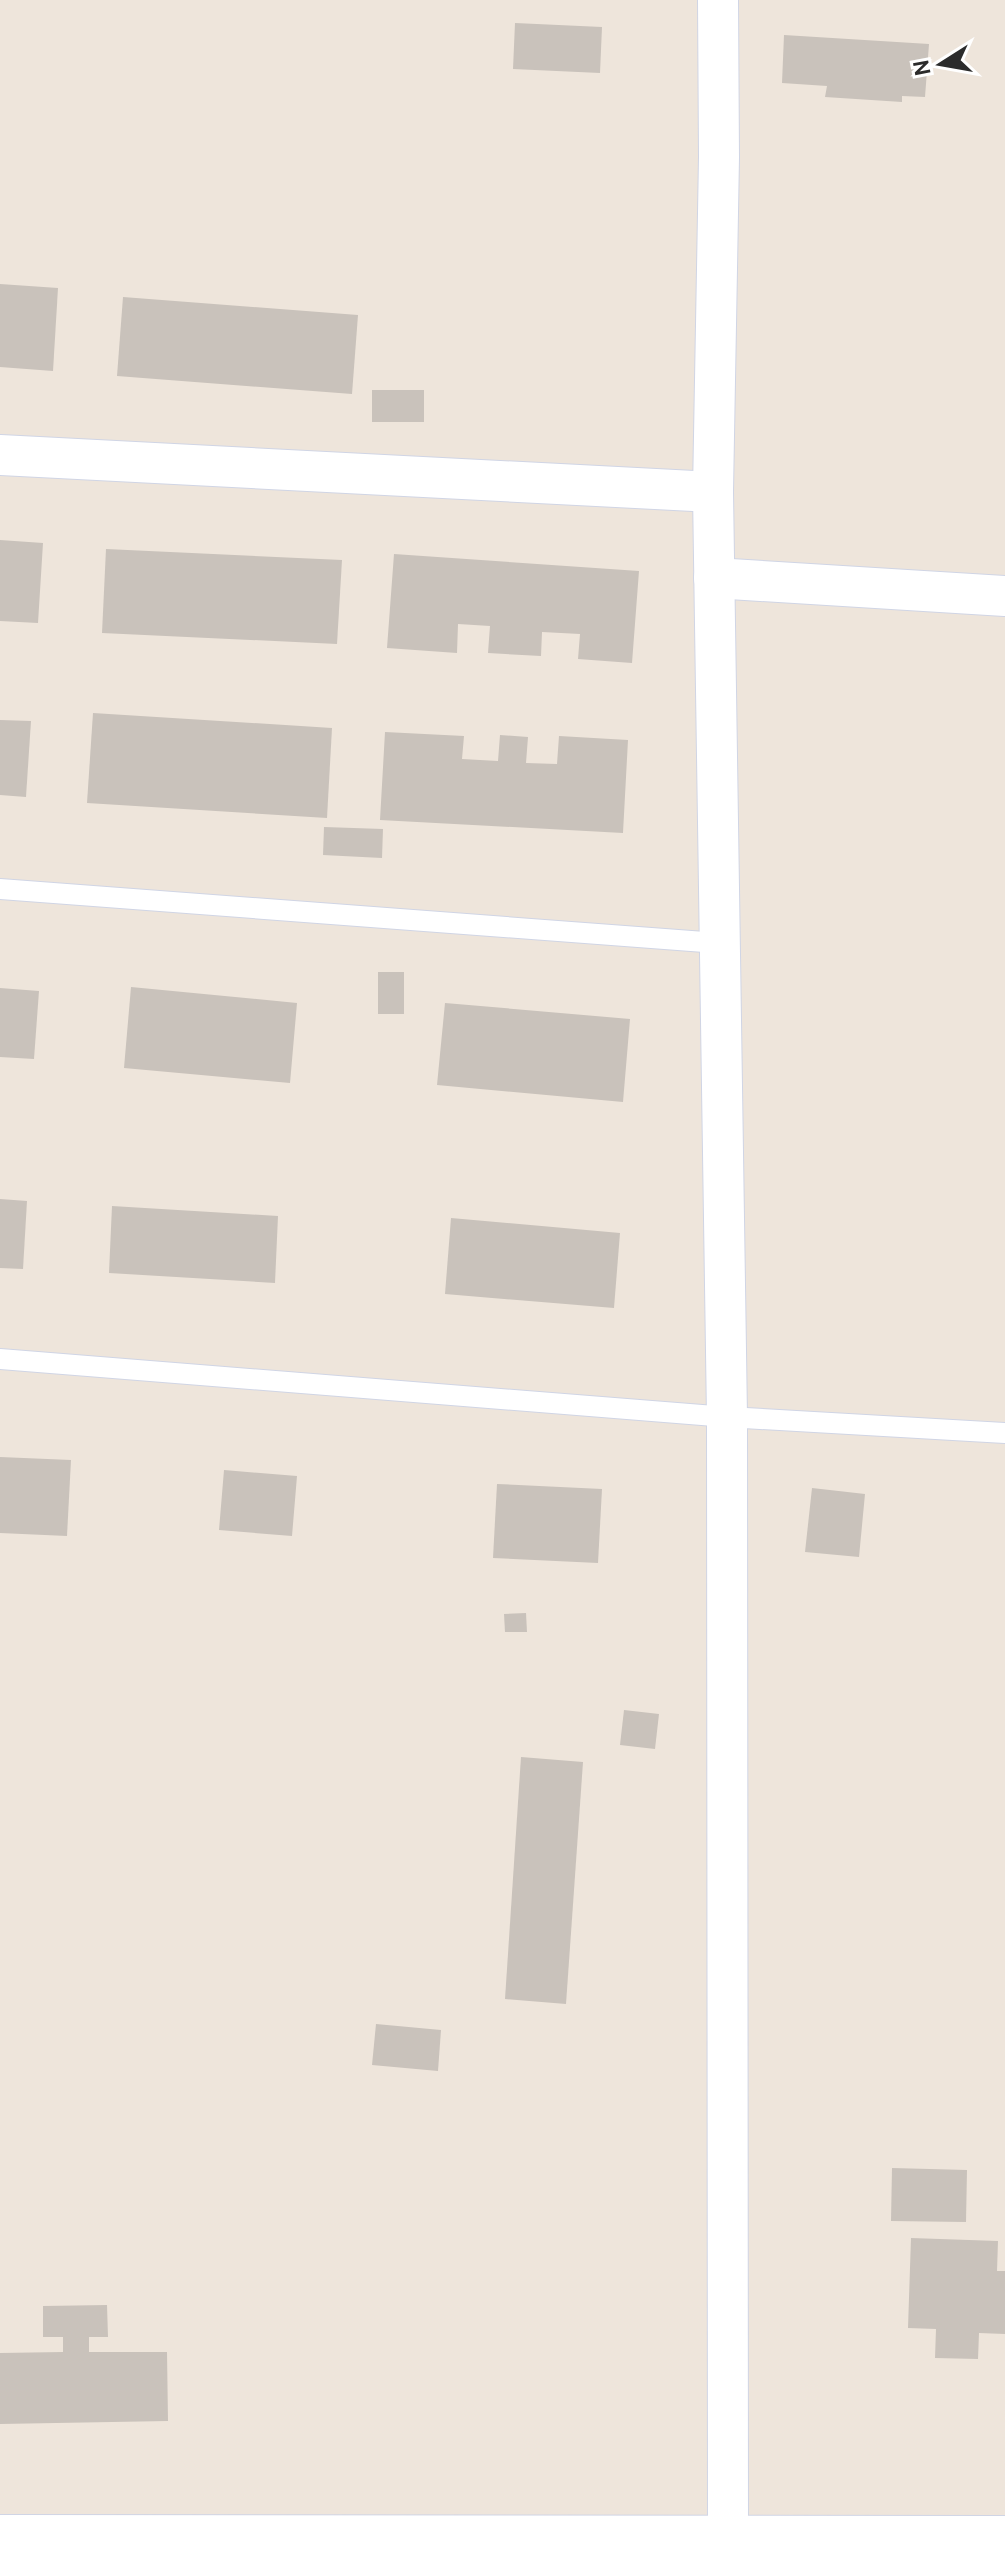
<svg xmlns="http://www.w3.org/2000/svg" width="1005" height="2551" font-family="Cabin,sans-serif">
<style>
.building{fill:#c9c2bb}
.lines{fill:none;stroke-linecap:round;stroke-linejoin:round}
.service-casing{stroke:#d0d5e5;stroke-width:22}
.minor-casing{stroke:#d0d5e5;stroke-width:42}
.service{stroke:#fff;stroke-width:20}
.minor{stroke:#fff;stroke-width:40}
</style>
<rect width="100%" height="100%" fill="#eee5db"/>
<g class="building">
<path d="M515 23 602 27 600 73 513 69Z"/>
<path d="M784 35 929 44 925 97 902 96V102L825 97 827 86 782 83Z"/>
<path d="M0 284 58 288 53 371 0 367Z"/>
<path d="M123 297 358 315 352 394 117 376Z"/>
<rect x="372" y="390" width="52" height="32"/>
<path d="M0 540 43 543 38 623 0 621Z"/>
<path d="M106 549 342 560 337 644 102 633Z"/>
<path d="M394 554 639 571 632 663 578 659 580 634 542 632 541 656 488 653 490 626 458 624 457 653 387 648Z"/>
<path d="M93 713 332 728 327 818 87 803Z"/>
<path d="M0 720 31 721 26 797 0 795Z"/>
<path d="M385 732 464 736 462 759 498 761 500 735 528 737 526 763 557 764 559 736 628 740 623 833 380 820Z"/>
<path d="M324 827 383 829 382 858 323 855Z"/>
<rect x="378" y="972" width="26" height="42"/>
<path d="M131 987 297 1003 290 1083 124 1068Z"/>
<path d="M0 988 39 991 34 1059 0 1057Z"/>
<path d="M445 1003 630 1019 623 1102 437 1085Z"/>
<path d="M0 1199 27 1201 23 1269 0 1268Z"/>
<path d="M112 1206 278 1216 275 1283 109 1273Z"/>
<path d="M451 1218 620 1233 614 1308 445 1294Z"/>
<path d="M0 1457 71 1460 67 1536 0 1533Z"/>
<path d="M224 1470 297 1476 292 1536 219 1530Z"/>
<path d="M497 1484 602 1489 598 1563 493 1558Z"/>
<path d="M812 1488 865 1494 859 1557 805 1552Z"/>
<path d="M526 1613 527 1632H505L504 1614Z"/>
<path d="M624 1710 659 1714 655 1749 620 1745Z"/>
<path d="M521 1757 583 1762 566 2004 505 1999Z"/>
<path d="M376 2024 441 2030 438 2071 372 2065Z"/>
<path d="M892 2168 967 2170 966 2222 891 2221Z"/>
<path d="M911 2238 998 2241 997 2271H1005V2334L979 2333 978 2359 935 2358 936 2329 908 2328Z"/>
<path d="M107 2305 108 2337H89V2352H167L168 2421 0 2424V2353L63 2352V2337H43V2306Z"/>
</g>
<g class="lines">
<defs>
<g id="service">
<path d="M0 889 718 943"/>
<path d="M0 1359 727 1417 1005 1433"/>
</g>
<g id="minor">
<path d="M718 0 719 157 713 492 727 1417 728 2536"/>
<path d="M0 455 713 492"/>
<path d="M714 578 1005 596"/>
<path d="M0 2535 1005 2536"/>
</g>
</defs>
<use href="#service" class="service-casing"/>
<use href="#minor" class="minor-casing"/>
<use href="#service" class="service"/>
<use href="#minor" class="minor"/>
</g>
<g transform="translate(941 64) rotate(259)" stroke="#ffffff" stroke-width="6" paint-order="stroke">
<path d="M0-6L14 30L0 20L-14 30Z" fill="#2b2b2b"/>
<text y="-12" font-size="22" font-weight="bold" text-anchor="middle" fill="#2b2b2b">N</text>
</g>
</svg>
